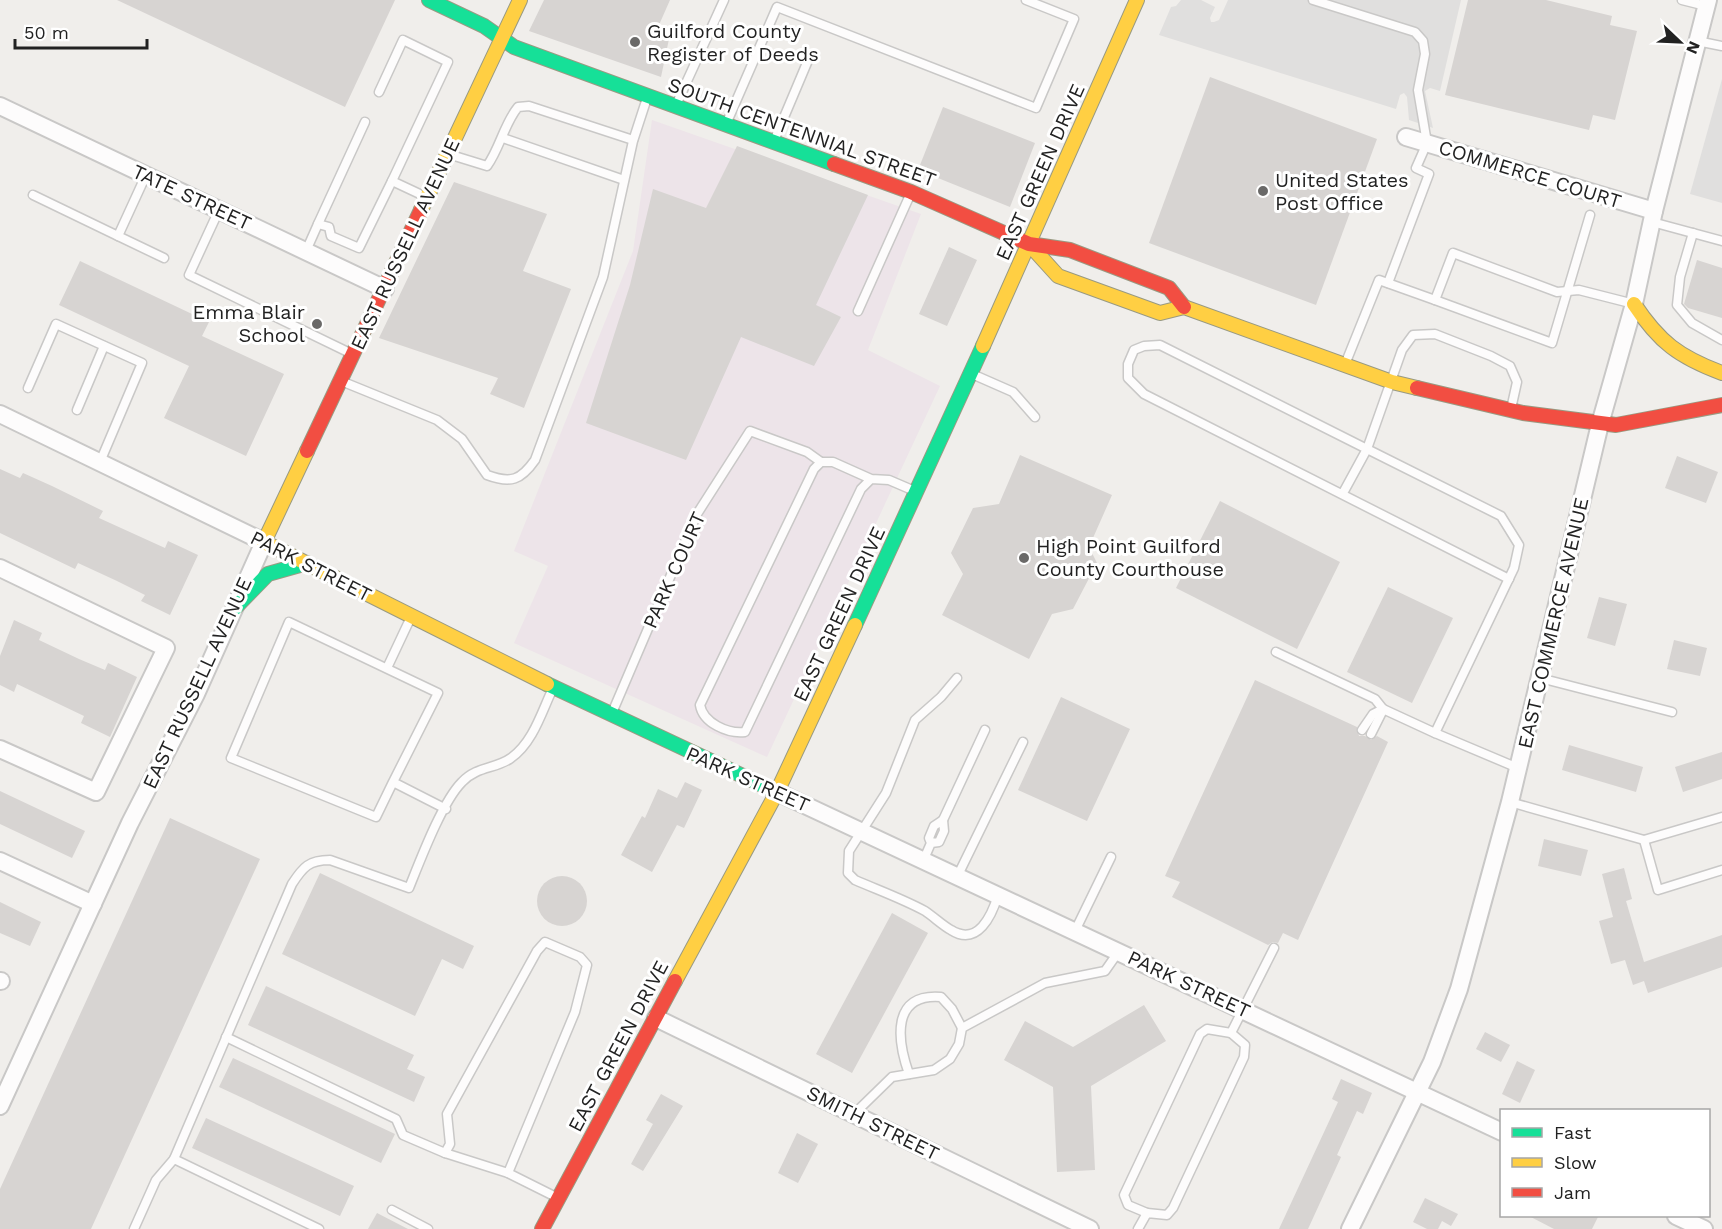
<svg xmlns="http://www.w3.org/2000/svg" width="1722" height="1229" font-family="'Work Sans',sans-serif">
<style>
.industrial{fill:#ede4e9}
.parking{fill:#e0dfde}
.building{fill:#d7d4d2}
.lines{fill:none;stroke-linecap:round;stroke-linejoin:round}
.lane-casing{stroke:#c9c8c7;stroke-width:11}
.street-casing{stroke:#c9c8c7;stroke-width:20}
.fast-casing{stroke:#999a82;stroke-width:16}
.slow-casing{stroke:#999a82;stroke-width:16}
.jam-casing{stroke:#999a82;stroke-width:16}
.lane{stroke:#fdfcfc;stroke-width:8}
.street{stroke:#fdfcfc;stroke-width:16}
.fast{stroke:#16e098;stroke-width:14}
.slow{stroke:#ffcf43;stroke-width:14}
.jam{stroke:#f24e42;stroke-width:14}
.poi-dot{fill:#6a6968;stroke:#fff;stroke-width:2}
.labels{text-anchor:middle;stroke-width:6;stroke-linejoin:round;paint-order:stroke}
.poi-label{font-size:20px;fill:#222;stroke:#fff;text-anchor:start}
.street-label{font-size:20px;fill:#222;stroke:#fff}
</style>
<rect width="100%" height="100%" fill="#f0eeeb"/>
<path class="industrial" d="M652 120 921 214 868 350 940 386 767 757 514 643 548 566 514 551 633 251Z"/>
<g class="parking">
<path d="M1181 0H1201L1215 7 1210 18 1211 22H1214L1219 20 1228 0H1461L1440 91 1430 88 1425 91 1433 128 1409 120 1407 97 1404 93 1400 95 1396 109 1159 35 1171 7 1176 6Z"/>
<path d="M1722 79V203L1690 194Z"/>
</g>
<g class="building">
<path d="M117 0H395L345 107Z"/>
<path d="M544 0H670L655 34 669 39 661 77 529 31Z"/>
<path d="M1468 0H1546L1612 16 1610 25 1637 31 1615 120 1593 115 1589 130 1445 95Z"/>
<path d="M1210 77 1377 139 1316 305 1149 243Z"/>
<path d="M943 107 1035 143 1010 207 918 170Z"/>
<path d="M737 146 868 195 816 305 841 317 814 366 741 337 686 460 586 423 630 285 653 189 706 208Z"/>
<path d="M454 182 547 214 523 271 571 289 524 408 490 394 498 378 379 338Z"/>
<path d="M949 247 977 260 947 326 919 314Z"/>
<path d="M1697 260 1722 268V318L1688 308 1684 304Z"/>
<path d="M80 261 209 322 202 336 284 374 246 456 164 418 189 366 59 305Z"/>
<path d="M1020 455 1112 495 1089 547 1097 563 1073 609 1052 614 1029 659 942 615 963 574 951 553 973 508 999 504Z"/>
<path d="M1677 456 1718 472 1706 503 1665 488Z"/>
<path d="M0 469 20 478 23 473 52 486 103 511 99 518 165 548 168 541 198 555 170 615 141 601 145 595 117 581 78 563 75 569 0 533Z"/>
<path d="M1220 501 1340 562 1297 649 1176 588Z"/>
<path d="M1388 587 1453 618 1412 703 1347 672Z"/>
<path d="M1599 597 1627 604 1615 646 1587 638Z"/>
<path d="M14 620 42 633 39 640 79 659 105 670 108 663 137 677 110 737 81 723 84 716 17 684 14 692 0 685V656Z"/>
<path d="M1674 640 1707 648 1700 676 1667 669Z"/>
<path d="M1255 680 1357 727 1359 736H1365L1371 740 1377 736 1388 742 1298 940 1283 933 1278 943 1273 942 1268 945 1172 897 1180 882 1165 876Z"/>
<path d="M1061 697 1130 729 1087 821 1018 790Z"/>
<path d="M1569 745 1643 767 1636 792 1562 770Z"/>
<path d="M1722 752V779L1683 792 1675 767Z"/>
<path d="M685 782 702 790 684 828 677 825 652 872 621 855 642 816 645 818 658 789 677 798Z"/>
<path d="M0 791 85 831 72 858 0 824Z"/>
<path d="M170 818 260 859 91 1229H0V1189Z"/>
<path d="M1544 839 1588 850 1581 876 1538 866Z"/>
<path d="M1624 868 1632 899 1626 901 1644 962 1722 935V967L1648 993 1644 981 1633 985 1625 960 1611 964 1599 921 1613 917 1602 874Z"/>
<path d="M320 873 474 946 463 969 442 959 415 1016 282 954Z"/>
<circle cx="562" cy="901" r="25"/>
<path d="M0 902 41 922 30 946 0 933Z"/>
<path d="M892 913 928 933 852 1073 816 1054Z"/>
<path d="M266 986 414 1055 407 1069 425 1077 414 1102 248 1025Z"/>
<path d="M1144 1005 1166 1041 1091 1086 1095 1170 1057 1172 1053 1087 1004 1060 1025 1021 1073 1047Z"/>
<path d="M1485 1032 1510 1045 1501 1062 1476 1049Z"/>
<path d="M233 1058 395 1134 381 1163 219 1087Z"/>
<path d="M1517 1061 1535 1070 1520 1103 1502 1094Z"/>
<path d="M1341 1079 1372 1093 1363 1114 1357 1111 1337 1155 1341 1157 1308 1229H1279L1338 1102 1332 1099Z"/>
<path d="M661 1094 683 1106 643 1171 631 1164 653 1124 646 1120Z"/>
<path d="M206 1118 354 1186 340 1216 192 1148Z"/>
<path d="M797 1133 818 1144 798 1183 778 1173Z"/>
<path d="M1425 1198 1458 1214 1451 1226 1442 1221 1438 1229H1427L1413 1222Z"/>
<path d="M377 1213 408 1229H368Z"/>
<path d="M1527 1215H1599L1592 1229H1554Z"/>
</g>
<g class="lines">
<defs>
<g id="lane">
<path d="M1313 0 1415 32 1423 41 1425 54 1418 90 1427 143 1416 168 1429 174 1388 283"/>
<path d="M1682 0 1706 6"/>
<path d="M1697 41 1722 46"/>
<path d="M379 92 403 40 448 62 392 181 424 196"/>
<path d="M677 103 724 0"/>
<path d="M365 122 318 224 329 227 331 236 359 248 392 181"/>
<path d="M727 122 777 7 1036 108 1074 19 1026 0"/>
<path d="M503 138 624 180"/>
<path d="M774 141 809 58"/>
<path d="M448 154 487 166C500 148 504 124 518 107L529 106 633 140"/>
<path d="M33 195 118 236 146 175"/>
<path d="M219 210 189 275 350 353"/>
<path d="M1652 222 1722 241"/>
<path d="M1693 233 1680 277 1677 305 1692 323 1722 340"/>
<path d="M118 236 164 258"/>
<path d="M306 251 318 224"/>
<path d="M1435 300 1552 343 1590 215"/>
<path d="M858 311 910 195"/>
<path d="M1346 362 1379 280 1435 300 1453 253 1557 292 1579 290 1634 304"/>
<path d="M972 374 1013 392 1035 417"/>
<path d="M341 381 437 420 462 439 487 475C511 484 521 480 535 460L603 277 633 141 647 98"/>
<path d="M28 388 56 324 142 363 100 462"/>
<path d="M1511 409 1517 382 1510 366 1491 356 1435 334 1413 335 1402 350 1367 449 1501 516 1519 545 1514 568 1435 733 1518 768"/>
<path d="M77 410 104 346"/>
<path d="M871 479 861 489 745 732C728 734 703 723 700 705L814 469 821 462H833L871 479 889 480 917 492"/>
<path d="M1343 493 1367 449 1160 345 1144 346 1134 350 1128 364V378L1144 394 1509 579"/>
<path d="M1276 652 1375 699 1383 709 1435 733"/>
<path d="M387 668 411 617"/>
<path d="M957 678 941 697 915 720 886 793 849 851 848 873 855 880C878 890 903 899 925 911 934 917 942 925 951 930 978 947 992 915 998 895"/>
<path d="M1540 678 1672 712"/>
<path d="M612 713 697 514 750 431 807 452 821 462"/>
<path d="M1362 730 1373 714 1383 709"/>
<path d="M1371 734 1383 710"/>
<path d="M393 782 438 693 289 622 231 758 376 817 393 782 446 809"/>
<path d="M1510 802 1644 840 1722 817"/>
<path d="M943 820 985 730"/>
<path d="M1644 840 1658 890 1722 870"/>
<path d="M924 859 931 843 929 838 934 826 943 820 944 831 939 842 931 843"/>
<path d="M958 875 1023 742"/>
<path d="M1075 931 1111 857"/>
<path d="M226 1037 396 1119 403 1135 445 1153 508 1173 556 1197"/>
<path d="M909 1074C897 1040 891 993 941 997L952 1009 962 1028"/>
<path d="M854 1114 892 1077 934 1070 950 1059 959 1044 962 1028 1045 983 1105 971 1119 951"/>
<path d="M445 1153 450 1144 447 1114 537 951 545 942 580 957 587 965 575 1012 508 1173"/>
<path d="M174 1159 319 1229"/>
<path d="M392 1210 428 1229"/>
<path d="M1147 1213 1128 1205 1124 1195 1200 1034 1207 1029 1231 1033"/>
<path d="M134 1229 156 1180 174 1159 292 884C303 867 309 860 330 860L409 888C420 861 442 802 462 782 477 766 496 769 511 758 533 743 542 711 553 688"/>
<path d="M1138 1229 1147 1213 1167 1215 1173 1208 1244 1057 1245 1045 1231 1033 1274 948"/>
</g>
<g id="street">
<path d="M0 106 385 289"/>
<path d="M1406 137 1654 211"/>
<path d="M0 414 264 542 196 694 130 823 0 1106"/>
<path d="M0 568 166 648 96 792 0 749"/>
<path d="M777 792 1502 1132"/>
<path d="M0 861 93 904"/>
<path d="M0 981H1"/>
<path d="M656 1018 1090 1229"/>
<path d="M1676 1216 1704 1229"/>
<path d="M1350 1229 1432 1062 1459 989 1510 802 1600 424 1634 304 1654 211 1708 0"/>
</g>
<g id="fast">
<path d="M429 0 484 26 514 47 834 164"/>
<path d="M232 611 268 574 307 563"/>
<path d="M855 625 983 346"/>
<path d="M547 684 777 792"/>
</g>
<g id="slow">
<path d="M421 210 520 0"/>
<path d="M1029 244 1058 276 1160 313 1184 307 1392 382 1417 388"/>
<path d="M1634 304C1659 342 1679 357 1722 373"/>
<path d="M983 346 1137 0"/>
<path d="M307 451 264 542 547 684"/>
<path d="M675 981 777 792 855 625"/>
</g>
<g id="jam">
<path d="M834 164 911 192 1029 244 1070 250 1169 288 1184 307"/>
<path d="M1417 388 1523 413 1616 425 1722 405"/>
<path d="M307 451 421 210"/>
<path d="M542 1229 675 981"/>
</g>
</defs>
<use href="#lane" class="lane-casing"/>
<use href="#street" class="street-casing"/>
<use href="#fast" class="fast-casing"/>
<use href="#slow" class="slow-casing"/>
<use href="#jam" class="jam-casing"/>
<use href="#lane" class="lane"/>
<use href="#street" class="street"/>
<use href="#fast" class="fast"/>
<use href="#slow" class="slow"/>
<use href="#jam" class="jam"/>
</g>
<g class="poi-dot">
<circle cx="635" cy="42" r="6"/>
<circle cx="1263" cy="191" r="6"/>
<circle cx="317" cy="324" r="6"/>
<circle cx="1024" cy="558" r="6"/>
</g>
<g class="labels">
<g class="poi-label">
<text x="647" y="38">Guilford County<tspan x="647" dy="23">Register of Deeds</tspan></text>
<text x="1275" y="187">United States<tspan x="1275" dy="23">Post Office</tspan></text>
<text x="305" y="319" text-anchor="end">Emma Blair<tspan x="305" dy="23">School</tspan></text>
<text x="1036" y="553">High Point Guilford<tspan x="1036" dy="23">County Courthouse</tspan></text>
</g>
<g class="street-label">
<text transform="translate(802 132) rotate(20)" y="7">SOUTH CENTENNIAL STREET</text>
<text transform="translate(1040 172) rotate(-66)" y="7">EAST GREEN DRIVE</text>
<text transform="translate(1530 174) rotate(17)" y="7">COMMERCE COURT</text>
<text transform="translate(192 197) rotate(25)" y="7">TATE STREET</text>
<text transform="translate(405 244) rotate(-65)" y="7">EAST RUSSELL AVENUE</text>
<text transform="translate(311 566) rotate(27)" y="7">PARK STREET</text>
<text transform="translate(674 570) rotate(-66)" y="7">PARK COURT</text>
<text transform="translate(839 614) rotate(-65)" y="7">EAST GREEN DRIVE</text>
<text transform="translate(1553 623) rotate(-77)" y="7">EAST COMMERCE AVENUE</text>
<text transform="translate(197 683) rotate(-65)" y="7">EAST RUSSELL AVENUE</text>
<text transform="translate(748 779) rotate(24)" y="7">PARK STREET</text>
<text transform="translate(1189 984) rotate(25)" y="7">PARK STREET</text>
<text transform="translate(618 1046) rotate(-62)" y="7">EAST GREEN DRIVE</text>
<text transform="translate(873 1123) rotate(26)" y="7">SMITH STREET</text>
</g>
</g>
<rect x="1500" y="1109" width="210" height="108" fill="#ffffff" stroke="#a7a7a7" stroke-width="1.5"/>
<rect x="1512" y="1128" width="30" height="9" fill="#16e098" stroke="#a7a7a7" stroke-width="1.5"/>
<text x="1554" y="1139" font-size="18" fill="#222222">Fast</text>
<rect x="1512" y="1158" width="30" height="9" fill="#ffcf43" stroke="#a7a7a7" stroke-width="1.5"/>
<text x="1554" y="1169" font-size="18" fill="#222222">Slow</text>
<rect x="1512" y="1188" width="30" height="9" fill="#f24e42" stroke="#a7a7a7" stroke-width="1.5"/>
<text x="1554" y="1199" font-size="18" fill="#222222">Jam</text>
<g transform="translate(1680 42) rotate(113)" stroke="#ffffff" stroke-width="4.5" paint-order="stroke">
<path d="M0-4.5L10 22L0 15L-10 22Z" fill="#222222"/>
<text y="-9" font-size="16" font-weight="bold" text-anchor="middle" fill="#222222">N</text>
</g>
<path d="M15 39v9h132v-9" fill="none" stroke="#222222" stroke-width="3"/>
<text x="24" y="39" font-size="18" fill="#222222" stroke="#ffffff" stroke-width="4.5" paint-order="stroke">50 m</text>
</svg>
